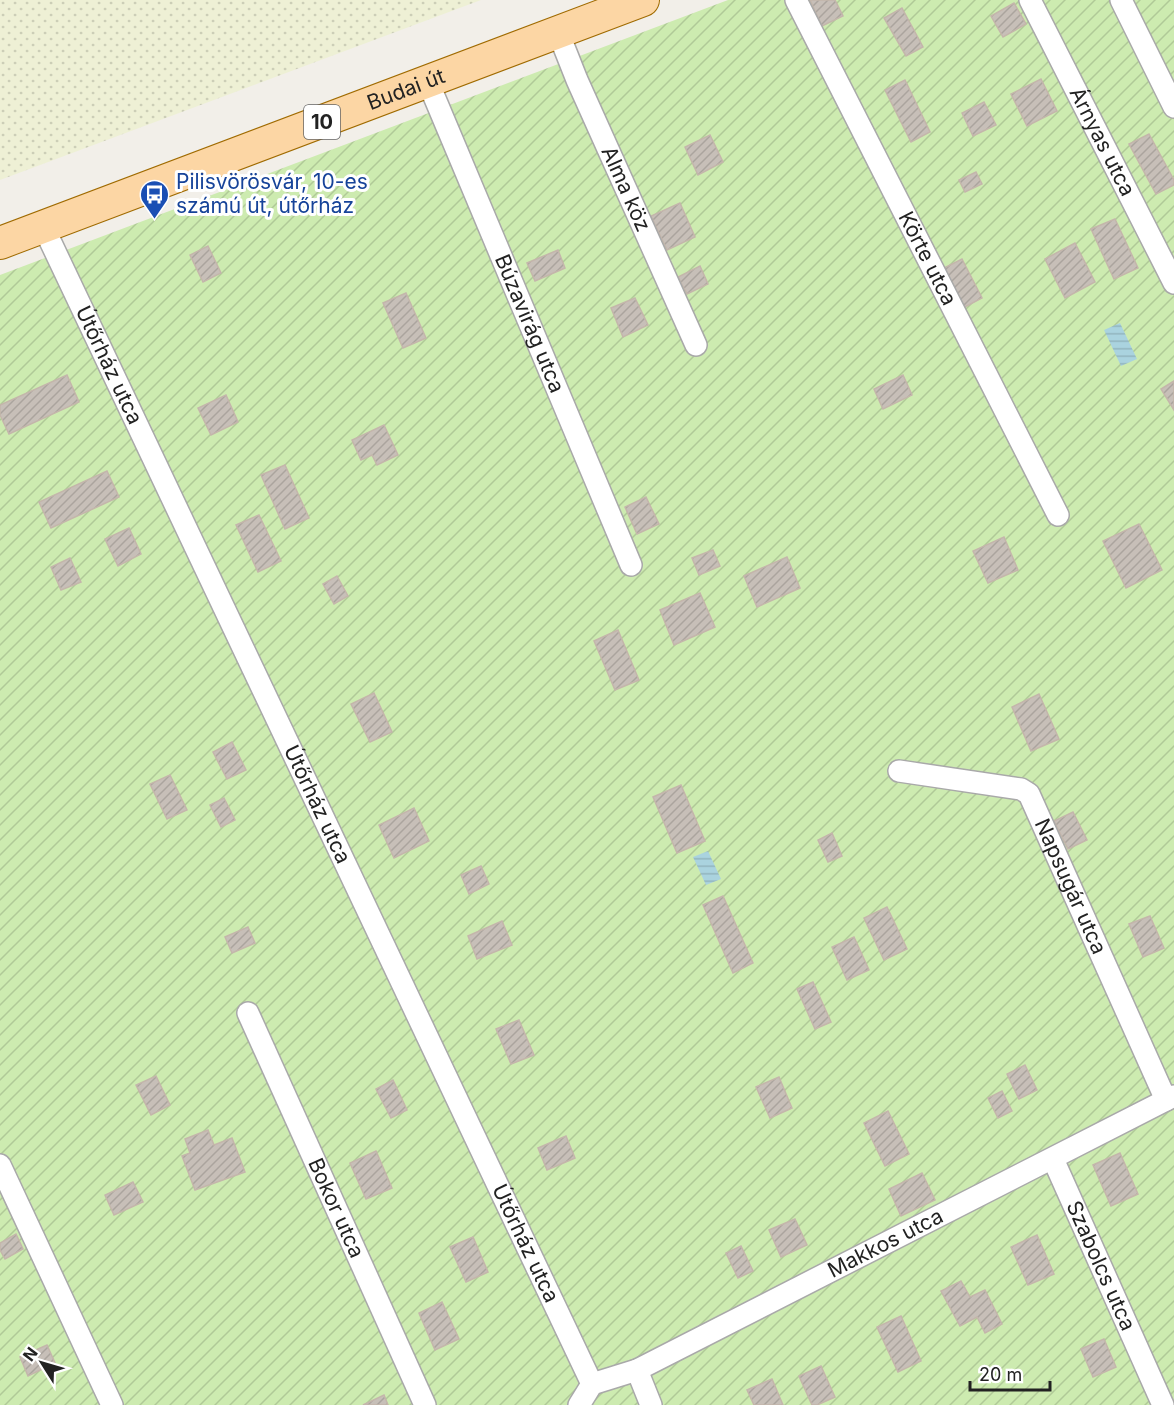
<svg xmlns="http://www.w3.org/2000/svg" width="1174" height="1405" font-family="Inter,sans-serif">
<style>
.farmland{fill:url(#farmland-dots)}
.garden{fill:url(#garden-furrows)}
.water{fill:url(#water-rules)}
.building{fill:url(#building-hatch);stroke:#c4b6ab;stroke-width:1.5}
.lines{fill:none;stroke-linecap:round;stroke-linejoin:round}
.minor-casing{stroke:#a9a9a9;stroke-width:24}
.primary-casing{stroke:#a06b00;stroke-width:34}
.minor{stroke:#fff;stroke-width:21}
.primary{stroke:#fcd6a4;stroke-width:32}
.labels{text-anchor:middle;stroke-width:6;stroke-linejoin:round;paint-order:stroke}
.shield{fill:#fff;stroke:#646464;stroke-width:1.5}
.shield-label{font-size:20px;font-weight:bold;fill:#222}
.street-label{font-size:21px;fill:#222;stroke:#fff}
.transit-label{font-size:21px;fill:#164399;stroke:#fff;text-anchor:start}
</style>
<defs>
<pattern id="farmland-dots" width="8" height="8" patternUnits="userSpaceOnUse" patternTransform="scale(1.5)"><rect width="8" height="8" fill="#eef0d5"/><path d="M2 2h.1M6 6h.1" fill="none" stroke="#ccceb7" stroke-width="1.8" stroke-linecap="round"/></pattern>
<pattern id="garden-furrows" width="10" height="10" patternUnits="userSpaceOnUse" patternTransform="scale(1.5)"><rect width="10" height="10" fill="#cdebb0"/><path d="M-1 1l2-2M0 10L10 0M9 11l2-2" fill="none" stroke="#b0c997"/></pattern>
<pattern id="water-rules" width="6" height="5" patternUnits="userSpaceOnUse" patternTransform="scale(1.5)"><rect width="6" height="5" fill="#aad3df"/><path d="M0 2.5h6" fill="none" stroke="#92b5bf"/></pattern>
<pattern id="building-hatch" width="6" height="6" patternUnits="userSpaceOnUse" patternTransform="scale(1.5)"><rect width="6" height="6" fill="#c7bfb8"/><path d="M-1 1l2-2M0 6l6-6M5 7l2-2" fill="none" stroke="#aba49e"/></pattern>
</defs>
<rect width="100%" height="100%" fill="#f2efe9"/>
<path class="farmland" d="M0 0H481L0 180Z"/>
<path class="garden" d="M728 0H1174V1405H0V275Z"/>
<g class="water">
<path d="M1120 323 1137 359 1121 366 1104 330Z"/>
<path d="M708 851 721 879 706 885 693 857Z"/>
</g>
<g class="building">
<path d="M810 0H835L843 16 822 26Z"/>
<path d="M1014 3 1026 24 1003 37 991 16Z"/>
<path d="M902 8 923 47 906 56 884 18Z"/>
<path d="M1041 79 1057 111 1027 126 1011 94Z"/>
<path d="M905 80 930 132 911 142 885 90Z"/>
<path d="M984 102 996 125 973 136 962 113Z"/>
<path d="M1149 134 1174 180V185L1156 194 1129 144Z"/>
<path d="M710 135 723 162 698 175 685 147Z"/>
<path d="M976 172 982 184 965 192 959 180Z"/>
<path d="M680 203 695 237 667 250 651 216Z"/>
<path d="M1115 219 1138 268 1114 279 1091 229Z"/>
<path d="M1075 243 1095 282 1065 298 1045 259Z"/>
<path d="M208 246 221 273 203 282 190 255Z"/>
<path d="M558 250 565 268 535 281 527 263Z"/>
<path d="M962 259 982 298 963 308 942 269Z"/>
<path d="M700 266 708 284 687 294 678 277Z"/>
<path d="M406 293 426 338 403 348 383 303Z"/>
<path d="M635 298 648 325 623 337 611 308Z"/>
<path d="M67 375 79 402 9 434 0 415V405Z"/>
<path d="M903 375 912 395 883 409 874 389Z"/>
<path d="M1174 381V410L1161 389Z"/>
<path d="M226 395 238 422 211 435 198 408Z"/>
<path d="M384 425 398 455 377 465 372 455 361 460 352 440Z"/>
<path d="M285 465 309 518 285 529 261 475Z"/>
<path d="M107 471 119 497 51 528 39 502Z"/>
<path d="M646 497 659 524 637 534 625 507Z"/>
<path d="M259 515 281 561 258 572 236 525Z"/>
<path d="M1139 524 1162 570 1126 588 1103 541Z"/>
<path d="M129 528 141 554 118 566 105 539Z"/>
<path d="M1004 537 1018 570 988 583 973 551Z"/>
<path d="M713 550 720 566 699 575 692 558Z"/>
<path d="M787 557 800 588 757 607 744 576Z"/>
<path d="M70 558 81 582 61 590 51 567Z"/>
<path d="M337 576 348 596 334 604 323 584Z"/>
<path d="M700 593 715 627 674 645 660 610Z"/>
<path d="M618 630 639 680 615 690 594 641Z"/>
<path d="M374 693 392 732 370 742 351 704Z"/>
<path d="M1039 694 1059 739 1031 751 1012 707Z"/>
<path d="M232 742 246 770 227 779 213 752Z"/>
<path d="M170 775 187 810 167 819 150 784Z"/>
<path d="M681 785 705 841 677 853 653 797Z"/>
<path d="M224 798 235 820 221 827 210 805Z"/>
<path d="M414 808 429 841 394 858 379 825Z"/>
<path d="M1073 812 1087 840 1068 849 1054 821Z"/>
<path d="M832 833 842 856 828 862 818 840Z"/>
<path d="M481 866 489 884 469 894 461 875Z"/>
<path d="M723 896 753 963 733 973 703 905Z"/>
<path d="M887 907 907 949 884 960 864 918Z"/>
<path d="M1150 916 1164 948 1143 957 1129 924Z"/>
<path d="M502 921 512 945 477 959 468 936Z"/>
<path d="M248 927 255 943 232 953 225 937Z"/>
<path d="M854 937 869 970 847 980 832 947Z"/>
<path d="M813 982 831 1022 815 1029 797 989Z"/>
<path d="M519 1020 534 1055 511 1064 496 1029Z"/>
<path d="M1025 1065 1037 1090 1019 1099 1007 1074Z"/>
<path d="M156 1076 170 1105 151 1115 136 1085Z"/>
<path d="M779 1077 792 1108 770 1118 756 1087Z"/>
<path d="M393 1080 407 1110 391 1118 376 1089Z"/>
<path d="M1002 1091 1012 1111 998 1118 988 1098Z"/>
<path d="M888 1111 909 1154 885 1166 864 1123Z"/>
<path d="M208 1130 214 1145 232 1138 245 1172 195 1190 182 1156 190 1153 185 1139Z"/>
<path d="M566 1136 575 1158 547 1170 538 1148Z"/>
<path d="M376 1151 392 1188 366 1199 350 1163Z"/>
<path d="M1120 1153 1138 1194 1111 1206 1093 1165Z"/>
<path d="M922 1173 935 1200 901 1216 889 1189Z"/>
<path d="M133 1182 143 1202 114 1215 105 1195Z"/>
<path d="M795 1219 807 1245 781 1257 769 1230Z"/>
<path d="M16 1234 23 1249 5 1259 0 1250V1243Z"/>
<path d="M1037 1235 1054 1274 1028 1285 1011 1247Z"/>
<path d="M473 1237 488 1272 466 1282 450 1247Z"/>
<path d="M741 1246 753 1271 738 1278 726 1253Z"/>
<path d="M961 1281 970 1297 985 1290 1002 1324 985 1333 977 1317 960 1326 941 1291Z"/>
<path d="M442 1302 459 1339 435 1350 419 1313Z"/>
<path d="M901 1316 921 1361 898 1372 877 1327Z"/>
<path d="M1104 1339 1116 1367 1093 1377 1081 1349Z"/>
<path d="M47 1345 55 1363 28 1376 20 1357Z"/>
<path d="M821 1366 835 1397 817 1405H812L799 1376Z"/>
<path d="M772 1379 783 1405H754L747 1390Z"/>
<path d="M384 1395 388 1405H363Z"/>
</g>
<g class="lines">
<defs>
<g id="minor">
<path id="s1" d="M796 0 1058 515"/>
<path id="s2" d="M1030 0 1174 283"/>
<path d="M1121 0 1174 107"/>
<path id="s3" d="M558 32 577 80 696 345"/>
<path id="s4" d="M428 82 631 565"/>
<path id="s5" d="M43 226 592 1384"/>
<path id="s6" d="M899 771 1021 789 1029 794 1166 1100"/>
<path id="s7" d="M248 1013 425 1405"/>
<path id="s8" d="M1053 1159 1163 1405"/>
<path d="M0 1165 112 1405"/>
<path d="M637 1370 651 1405"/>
<path id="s9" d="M592 1384 637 1370 1174 1096"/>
<path d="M579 1405 592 1384"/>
</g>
<g id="primary">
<path id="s10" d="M0 243 643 0"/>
</g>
</defs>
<use href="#minor" class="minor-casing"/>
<use href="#primary" class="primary-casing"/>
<use href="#minor" class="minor"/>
<use href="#primary" class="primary"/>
</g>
<defs>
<symbol id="bus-pin" viewBox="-11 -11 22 30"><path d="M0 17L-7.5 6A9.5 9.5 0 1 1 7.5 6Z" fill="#1a4fb4" stroke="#fff"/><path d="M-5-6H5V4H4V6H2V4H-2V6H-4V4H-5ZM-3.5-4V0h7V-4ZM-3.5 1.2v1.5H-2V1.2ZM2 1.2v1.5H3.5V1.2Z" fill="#fff"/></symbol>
</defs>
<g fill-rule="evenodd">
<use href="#bus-pin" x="138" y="178" width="33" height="45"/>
</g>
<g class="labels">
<rect class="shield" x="304" y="105" width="36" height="34" rx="4.5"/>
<g class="shield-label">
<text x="322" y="129">10</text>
</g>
<g class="street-label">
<text dy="7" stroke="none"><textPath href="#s10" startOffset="434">Budai út</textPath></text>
<text dy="7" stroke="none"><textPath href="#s2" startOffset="159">Árnyas utca</textPath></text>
<text dy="7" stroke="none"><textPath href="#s3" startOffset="171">Alma köz</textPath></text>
<text dy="7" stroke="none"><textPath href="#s1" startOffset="290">Körte utca</textPath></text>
<text dy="7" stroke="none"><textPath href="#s4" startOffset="262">Búzavirág utca</textPath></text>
<text dy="7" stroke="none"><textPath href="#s5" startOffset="154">Útőrház utca</textPath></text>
<text dy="7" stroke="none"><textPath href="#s5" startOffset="640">Útőrház utca</textPath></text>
<text dy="7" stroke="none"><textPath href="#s6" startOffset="234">Napsugár utca</textPath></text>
<text dy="7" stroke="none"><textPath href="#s7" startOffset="214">Bokor utca</textPath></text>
<text dy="7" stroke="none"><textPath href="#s5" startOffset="1126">Útőrház utca</textPath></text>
<text dy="7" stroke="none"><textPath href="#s9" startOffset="326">Makkos utca</textPath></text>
<text dy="7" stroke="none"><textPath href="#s8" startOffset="117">Szabolcs utca</textPath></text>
</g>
<g class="transit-label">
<text x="176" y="189">Pilisvörösvár, 10-es<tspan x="176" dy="24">számú út, útőrház</tspan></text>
</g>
</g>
<g transform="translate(42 1363) rotate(307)" stroke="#ffffff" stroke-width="4.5" paint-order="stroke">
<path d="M0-4.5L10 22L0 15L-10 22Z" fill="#222222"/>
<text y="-9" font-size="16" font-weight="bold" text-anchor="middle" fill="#222222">N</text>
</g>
<path d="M970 1381v9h80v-9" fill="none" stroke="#222222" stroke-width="3"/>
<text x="979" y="1381" font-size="18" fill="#222222" stroke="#ffffff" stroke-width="4.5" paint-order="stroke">20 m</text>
</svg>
